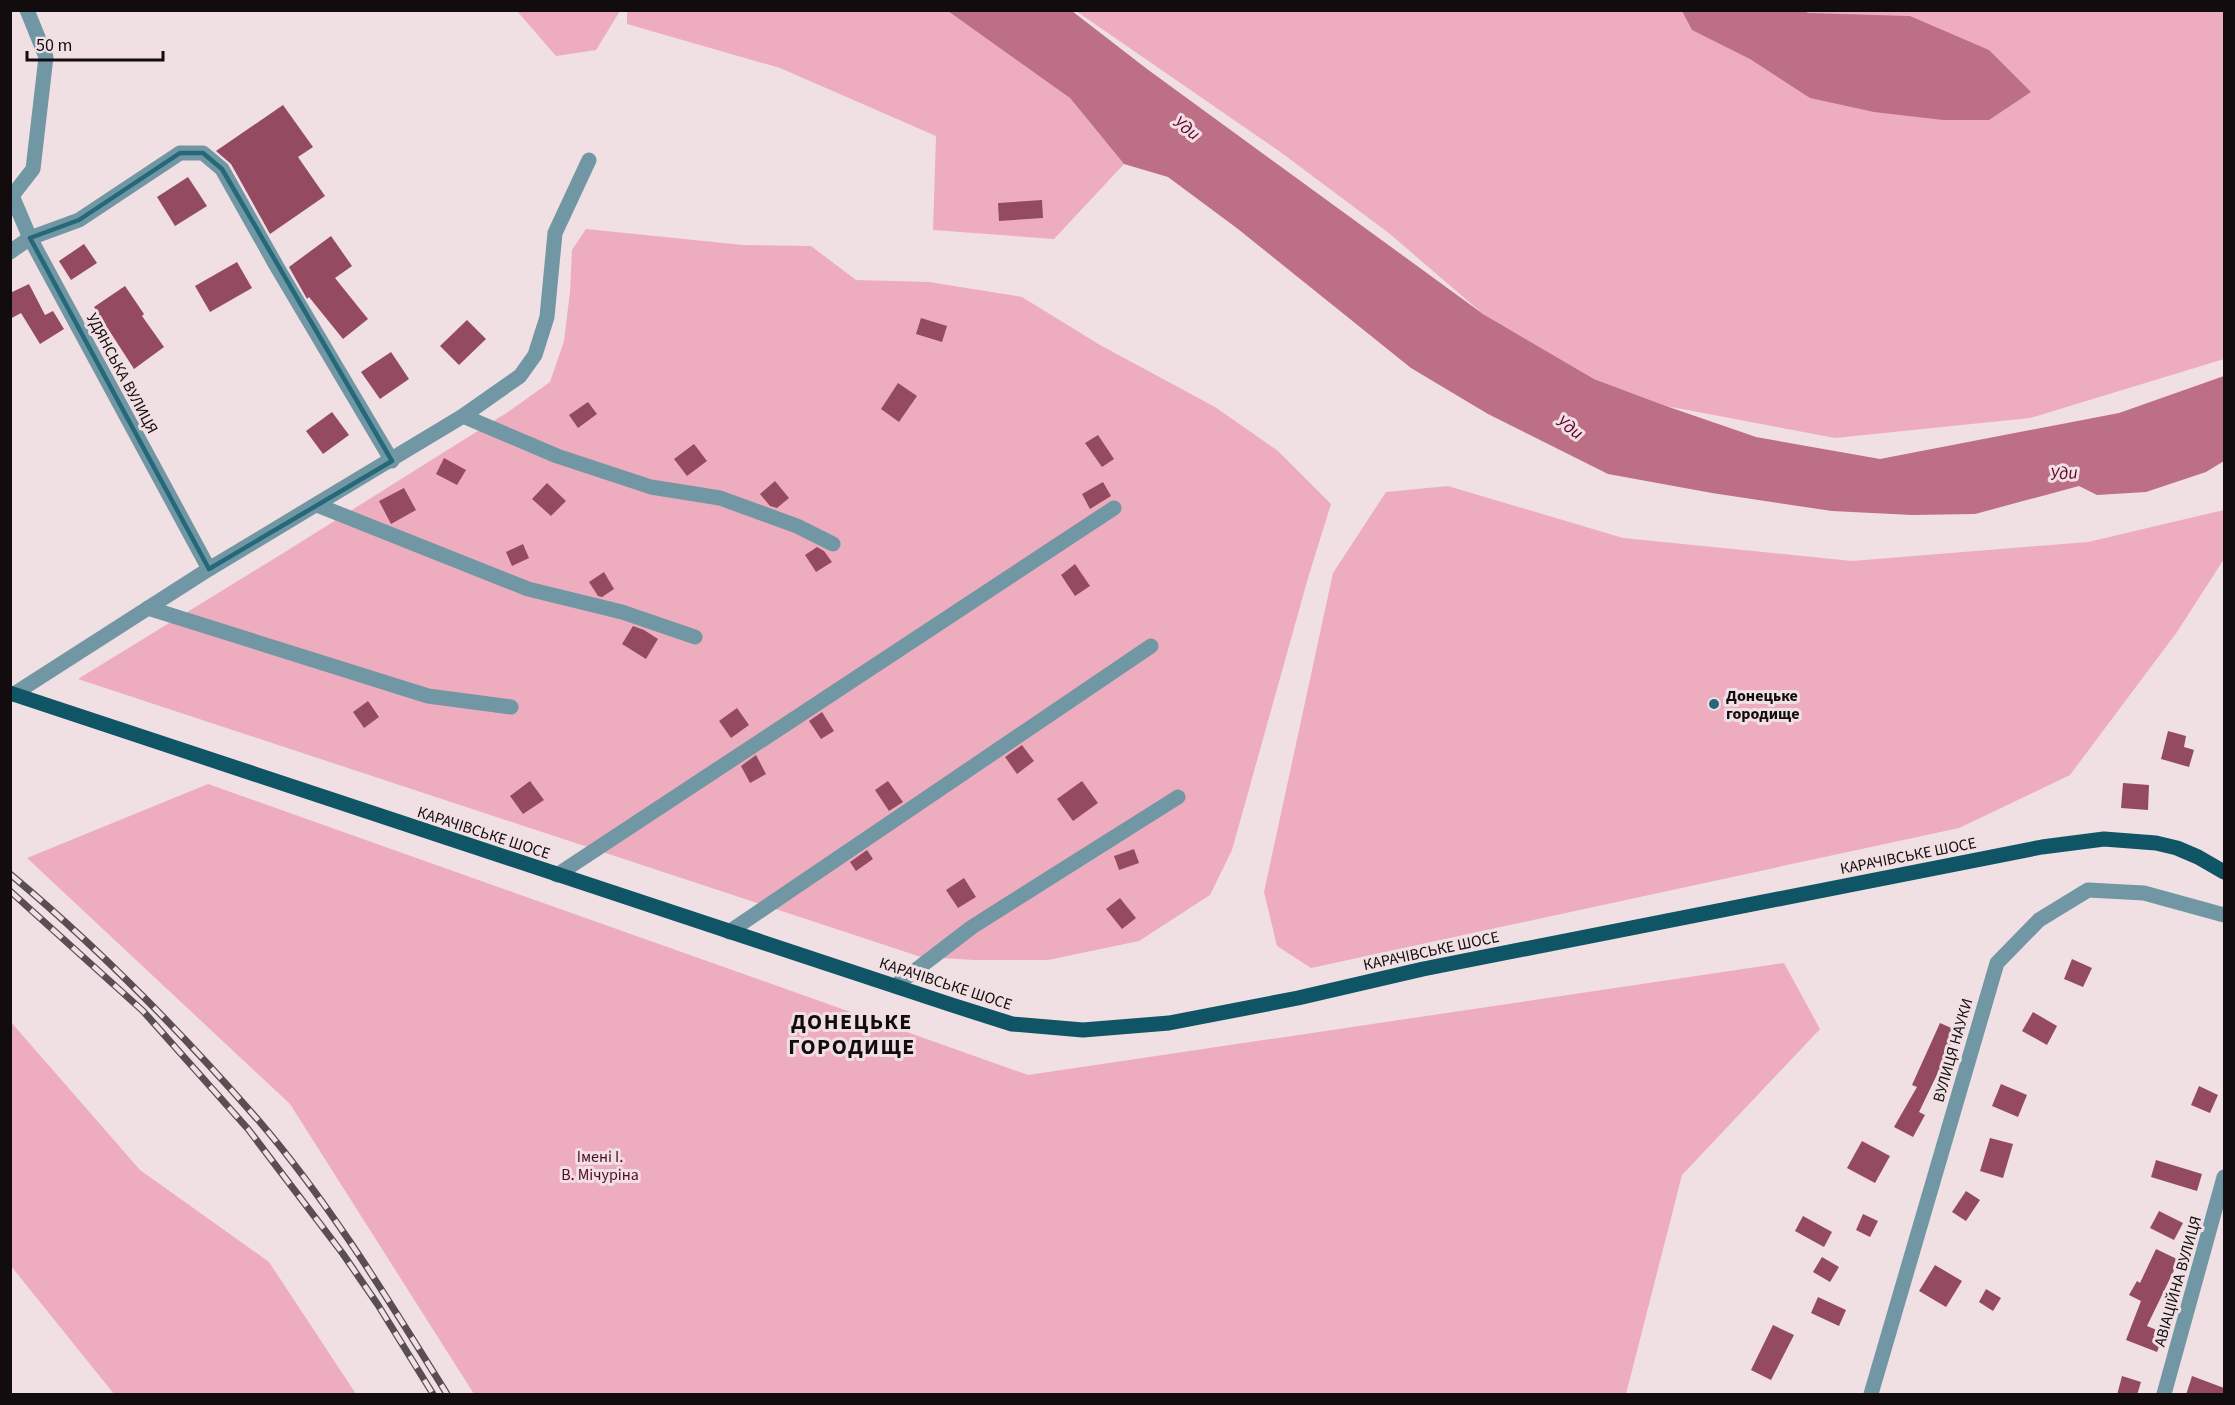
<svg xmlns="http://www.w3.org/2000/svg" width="2235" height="1405" font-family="'Source Sans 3',sans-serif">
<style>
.green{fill:#eeadbe}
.water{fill:#bd6f85}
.building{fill:#944a60}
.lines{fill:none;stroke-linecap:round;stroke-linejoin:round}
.minor{stroke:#7097a3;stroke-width:15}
.major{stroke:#0f5565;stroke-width:15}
.rail-casing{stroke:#594f52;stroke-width:7}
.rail{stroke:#f0dfe3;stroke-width:4.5;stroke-dasharray:14;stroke-linecap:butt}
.marked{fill:none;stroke:#246879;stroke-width:4.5;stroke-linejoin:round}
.poi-dot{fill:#246879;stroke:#f0dfe3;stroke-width:2}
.labels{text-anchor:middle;stroke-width:6;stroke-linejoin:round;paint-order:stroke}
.street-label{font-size:16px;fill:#120c0e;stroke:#f0dfe3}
.poi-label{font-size:16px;font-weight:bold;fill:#120c0e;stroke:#f0dfe3;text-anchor:start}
.park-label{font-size:16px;fill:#520927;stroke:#f0dfe3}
.water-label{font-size:18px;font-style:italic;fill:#64002e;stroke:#f0dfe3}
.district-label{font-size:22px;font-weight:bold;letter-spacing:1.5px;fill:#120c0e;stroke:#f0dfe3}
</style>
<rect width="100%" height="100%" fill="#f0dfe3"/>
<g class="green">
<path d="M517 11H620L596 50 556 56Z"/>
<path d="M627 11H959L1070 98 1124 164 1054 239 933 230 936 136 780 68 627 24Z"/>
<path d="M1076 11H2224V359L2030 418 1835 438 1666 406 1594 379 1483 314 1390 234 1279 151Z"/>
<path d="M586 229 743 245 811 246 856 280 929 282 1022 297 1100 345 1215 407 1278 451 1331 504 1308 578 1232 850 1210 895 1139 941 1048 960H975L921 957 78 679 285 552 508 412 550 382 564 341 570 292 572 250Z"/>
<path d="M1448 486 1623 538 1852 561 2088 542 2224 510V559L2177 632 2070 775 1959 828 1311 968 1277 946 1264 892 1333 573 1386 492Z"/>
<path d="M208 784 1028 1075 1784 963 1820 1029 1682 1175 1626 1394H474L290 1104 27 858Z"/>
<path d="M10 1021 140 1170 269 1262 356 1394H114L11 1266Z"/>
</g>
<g class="water">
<path d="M1802 10 1808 13 1910 16 1989 50 2031 92 1989 120H1943L1874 112 1810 98 1750 59 1692 30 1682 11Z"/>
<path d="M948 11H1072L1147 69 1483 314 1594 379 1666 406 1756 437 1880 459 2119 413 2224 376V461L2206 472 2146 492 2097 495 2079 486 1975 514 1912 515 1832 511 1712 493 1608 474 1488 414 1411 368 1238 229 1168 177 1124 164 1070 98Z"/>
</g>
<g class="building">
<path d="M283 105 313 147 298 157 325 196 270 234 231 164 216 151Z"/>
<path d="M188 177 207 206 175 226 157 197Z"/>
<path d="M1042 200 1043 218 999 221 998 203Z"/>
<path d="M331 236 352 266 335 278 368 319 343 339 309 297 307 299 289 267Z"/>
<path d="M84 244 97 263 71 280 59 261Z"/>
<path d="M237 262 252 288 210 312 195 286Z"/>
<path d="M29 284 45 315 53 311 64 329 40 344 21 313 10 319V293Z"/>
<path d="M125 286 144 314 142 316 164 347 134 369 94 307Z"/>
<path d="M921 318 947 326 942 342 916 334Z"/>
<path d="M467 320 486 339 459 365 440 346Z"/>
<path d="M391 352 409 379 380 399 361 372Z"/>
<path d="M898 383 917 396 899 422 881 409Z"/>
<path d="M588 402 597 414 578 428 569 415Z"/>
<path d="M332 412 349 435 323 454 306 431Z"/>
<path d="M1098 435 1114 459 1102 467 1085 443Z"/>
<path d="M694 444 707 461 687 476 674 459Z"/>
<path d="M444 458 466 470 457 485 436 474Z"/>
<path d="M775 481 789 498 777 508 770 506 760 494Z"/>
<path d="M1103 482 1111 496 1090 509 1082 494Z"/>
<path d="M547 483 566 501 551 516 532 499Z"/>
<path d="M404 488 416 510 391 524 379 501Z"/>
<path d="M523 544 529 558 512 566 506 552Z"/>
<path d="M817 547 824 551 832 562 816 572 805 555Z"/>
<path d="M1075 564 1090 586 1075 596 1061 575Z"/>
<path d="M604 572 614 589 602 597 598 596 589 582Z"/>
<path d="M633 626 644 630 658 639 646 659 622 644Z"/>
<path d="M368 701 379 717 364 728 353 712Z"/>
<path d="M737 708 749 725 731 738 719 721Z"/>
<path d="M822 712 834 731 821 739 809 721Z"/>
<path d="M2168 731 2186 736 2184 747 2194 750 2189 767 2161 759Z"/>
<path d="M1022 745 1034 761 1017 774 1005 757Z"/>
<path d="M756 755 766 774 750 783 741 766Z"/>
<path d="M530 781 544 800 523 814 510 796Z"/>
<path d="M888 781 903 802 889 811 875 790Z"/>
<path d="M1082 781 1098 803 1073 821 1057 799Z"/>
<path d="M2123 783 2149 785 2148 810 2121 808Z"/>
<path d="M1134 849 1139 863 1119 870 1114 856Z"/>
<path d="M867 850 873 859 856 871 850 862Z"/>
<path d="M964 878 976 897 958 908 946 890Z"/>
<path d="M1120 898 1136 918 1122 929 1106 909Z"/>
<path d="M2072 959 2092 968 2083 987 2064 979Z"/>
<path d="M2033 1012 2057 1026 2047 1045 2022 1031Z"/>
<path d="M1940 1023 1958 1031 1919 1112 1925 1115 1913 1137 1894 1127 1917 1087 1912 1085Z"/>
<path d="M2001 1084 2027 1095 2018 1117 1992 1106Z"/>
<path d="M2199 1086 2218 1095 2210 1113 2191 1105Z"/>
<path d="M1990 1138 2013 1144 2003 1178 1980 1171Z"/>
<path d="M1862 1141 1890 1156 1875 1183 1847 1168Z"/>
<path d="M2156 1160 2202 1174 2197 1191 2151 1177Z"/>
<path d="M1966 1191 1980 1200 1966 1221 1952 1212Z"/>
<path d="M2159 1211 2183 1223 2174 1240 2150 1228Z"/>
<path d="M1863 1214 1878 1221 1870 1237 1856 1230Z"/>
<path d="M1803 1216 1832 1232 1824 1247 1795 1231Z"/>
<path d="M2156 1249 2179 1260 2147 1326 2164 1333 2157 1352 2126 1340 2141 1301 2129 1295 2137 1281 2140 1283Z"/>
<path d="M1822 1257 1839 1267 1830 1282 1813 1272Z"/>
<path d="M1935 1265 1962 1281 1946 1307 1919 1291Z"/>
<path d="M1986 1289 2001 1298 1993 1311 1979 1302Z"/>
<path d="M1818 1297 1846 1310 1839 1326 1811 1313Z"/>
<path d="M1773 1325 1794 1335 1771 1380 1751 1370Z"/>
<path d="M2122 1376 2141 1382 2137 1395H2117Z"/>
<path d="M2192 1376 2224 1388V1395H2186Z"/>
</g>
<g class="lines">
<g class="minor">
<path d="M10 191 30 238 209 569"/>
<path d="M12 196 33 169 46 57 27 10"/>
<path d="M10 252 30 238 79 220 180 153H203L222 169 277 267 392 461"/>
<path d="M463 416 557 456 651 487 720 498 797 526 833 544"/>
<path d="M317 505 528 589 622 612 695 637"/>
<path d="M148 608 428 696 511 707"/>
<path d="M14 694 209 569 463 416 520 376 535 355 547 317 555 233 589 160"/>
<path d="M557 875 1114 508"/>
<path d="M729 932 1151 646"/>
<path d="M895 986 972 927 1178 797"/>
<path d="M1871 1394 1997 963 2039 920 2088 890 2144 893 2224 915"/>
<path d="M2164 1394 2224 1177"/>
</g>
<path class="major" d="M10 693 952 1005 1012 1024 1083 1030 1169 1023 1298 998 1423 969 2042 847 2104 839 2156 843 2177 848 2198 857 2224 872"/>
<defs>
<g id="rail">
<path d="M10 874C100 949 182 1033 259 1121 331 1205 389 1301 447 1394"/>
<path d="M10 891 143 1011 248 1129 343 1254 378 1305 433 1394"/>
</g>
</defs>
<use href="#rail" class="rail-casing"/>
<use href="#rail" class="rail"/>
</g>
<path class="marked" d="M180 153H203L222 169 392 461 209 569 30 238 79 220Z"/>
<circle class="poi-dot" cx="1714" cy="704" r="6"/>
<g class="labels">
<g class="street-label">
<text transform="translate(123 373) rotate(62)" y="6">УДЯНСЬКА ВУЛИЦЯ</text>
<text transform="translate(484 832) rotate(18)" y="6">КАРАЧІВСЬКЕ ШОСЕ</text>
<text transform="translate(1908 855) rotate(-11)" y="6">КАРАЧІВСЬКЕ ШОСЕ</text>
<text transform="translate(1431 950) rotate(-12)" y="6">КАРАЧІВСЬКЕ ШОСЕ</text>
<text transform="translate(946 983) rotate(18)" y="6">КАРАЧІВСЬКЕ ШОСЕ</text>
<text transform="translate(1952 1050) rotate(-74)" y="6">ВУЛИЦЯ НАУКИ</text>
<text transform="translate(2177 1281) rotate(-74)" y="6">АВІАЦІЙНА ВУЛИЦЯ</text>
</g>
<g class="poi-label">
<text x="1726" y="701">Донецьке<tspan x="1726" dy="18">городище</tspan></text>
</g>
<g class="park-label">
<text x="600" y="1162">Імені І.<tspan x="600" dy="18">В. Мічуріна</tspan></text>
</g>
<g class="water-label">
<text transform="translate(1187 128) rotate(38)" y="6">Уди</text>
<text transform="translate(1570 427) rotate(36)" y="6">Уди</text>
<text transform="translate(2064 473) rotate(-3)" y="6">Уди</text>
</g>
<g class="district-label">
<text x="852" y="1029">ДОНЕЦЬКЕ<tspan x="852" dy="25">ГОРОДИЩЕ</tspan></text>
</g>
</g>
<rect width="2235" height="1405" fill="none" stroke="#120c0e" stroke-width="24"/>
<path d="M27 51v9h136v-9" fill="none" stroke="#120c0e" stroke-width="3"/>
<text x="36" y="51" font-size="18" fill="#120c0e" stroke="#f0dfe3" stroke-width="4.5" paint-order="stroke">50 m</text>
</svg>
